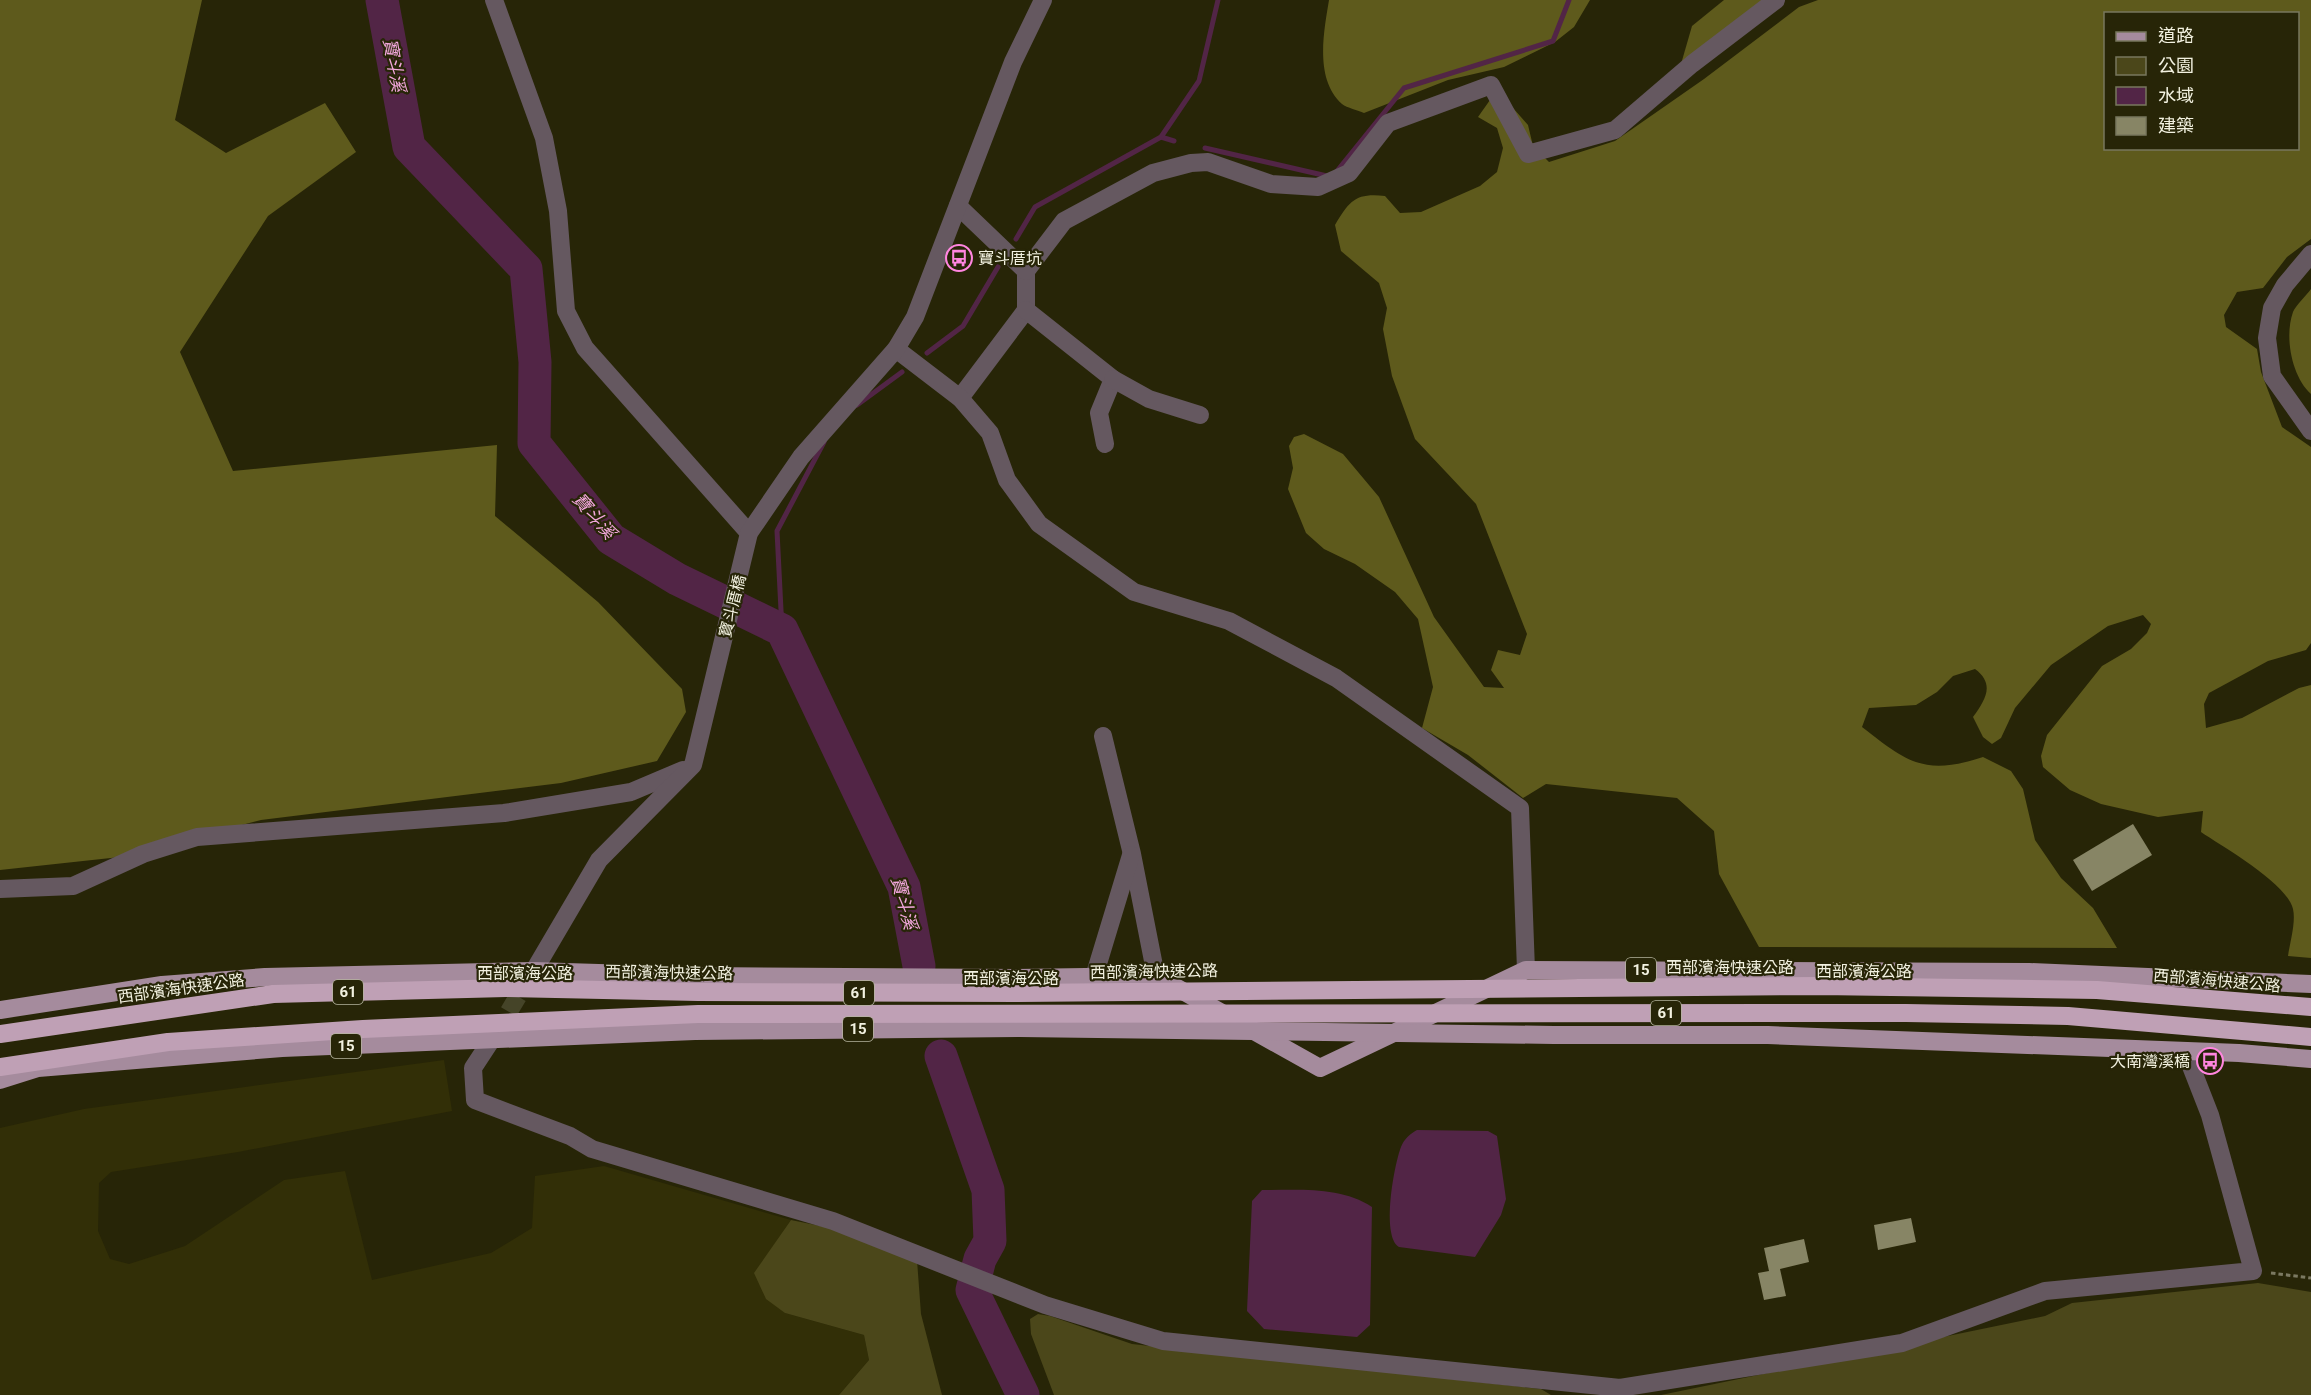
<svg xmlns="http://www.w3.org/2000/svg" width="2311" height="1395" font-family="Roboto,'Noto Sans TC',sans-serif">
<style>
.built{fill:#322f07}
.green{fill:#4b471a}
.forest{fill:#5e5a1c;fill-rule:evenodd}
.water{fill:#522546}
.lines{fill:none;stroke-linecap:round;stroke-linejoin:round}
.stream{stroke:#522546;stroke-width:5}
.river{stroke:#522546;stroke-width:33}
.building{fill:#878565}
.minor-tunnel{stroke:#454428;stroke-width:18;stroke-dasharray:18 9;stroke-linecap:butt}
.path{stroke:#7b7961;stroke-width:3;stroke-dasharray:4.5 3;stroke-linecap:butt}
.minor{stroke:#655860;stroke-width:18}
.major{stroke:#a58b9d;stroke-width:18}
.highway{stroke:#bfa0b5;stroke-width:18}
.labels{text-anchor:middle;stroke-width:4.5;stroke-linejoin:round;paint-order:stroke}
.shield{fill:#272507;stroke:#b5b49f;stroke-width:1.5}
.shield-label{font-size:15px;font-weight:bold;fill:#f2f1e0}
.poi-label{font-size:16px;fill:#f2f1e0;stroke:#272507;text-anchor:start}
.street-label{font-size:16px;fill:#f2f1e0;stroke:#272507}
.water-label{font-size:18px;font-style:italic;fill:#f2a7dc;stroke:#272507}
</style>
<rect width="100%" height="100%" fill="#272507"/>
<path class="built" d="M444 1060 452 1111 238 1152 111 1172 99 1183 98 1231 110 1259 129 1264 185 1246 284 1180 345 1171 372 1280 491 1253 532 1228 535 1176 604 1166 791 1220 755 1273 785 1313 864 1335 869 1360 839 1395H0V1128L84 1109Z"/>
<g class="green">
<path d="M791 1220 845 1231 917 1260 921 1314 942 1395H839L869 1360 864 1335 785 1313 766 1299 754 1273Z"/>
<path d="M2258 1283 2311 1292V1395H1661L2045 1316 2072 1303Z"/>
<path d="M1038 1314 1050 1316 1132 1344 1541 1389 1551 1395H1054L1031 1334 1030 1319Z"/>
</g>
<g class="forest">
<path d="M0 0H202L175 120 226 153 325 103 356 152 268 216 180 352 233 471 497 445 495 516 598 602 682 689 686 712 657 761 561 783 261 820 120 857 0 870Z"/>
<path d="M1329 0H1590L1574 27 1555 42 1504 67 1448 80 1364 113C1358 110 1347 108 1342 104 1314 79 1324 31 1329 0Z"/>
<path d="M1724 0H1771L1679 71 1692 26Z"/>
<path d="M1818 0H2311V239L2287 257 2263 288 2237 292 2224 315 2226 327 2257 349 2261 372 2282 427 2311 447V643L2306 650 2268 661 2209 693 2204 704 2206 728 2242 718 2299 688 2311 685V958L2288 956C2290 942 2296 922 2293 909 2287 883 2223 847 2201 832L2203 811 2158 817 2101 804 2070 790 2043 767 2041 756 2047 735 2102 666 2131 649 2147 633 2151 624 2143 615 2108 626 2051 665 2015 708 2001 738 1992 744 1983 737 1973 717C1986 699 1995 684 1975 669L1953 676 1937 692 1916 705 1869 708 1862 727C1908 763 1925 776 1983 757L2011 771 2023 789 2035 840 2061 878 2093 908 2117 948 1759 947 1719 874 1714 831 1677 798 1546 784 1523 798 1468 755 1422 728 1433 687 1418 619 1395 592 1355 564 1324 549 1306 533 1288 489 1293 468 1289 446 1294 437 1304 434 1343 454 1379 497 1434 617 1484 687 1504 688 1491 670 1498 650 1520 655 1527 634 1476 504 1415 439 1392 376 1383 329 1387 308 1379 283 1341 251 1335 225C1350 200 1356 193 1385 196L1400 213 1421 212 1480 186 1497 172 1503 148 1497 128 1478 117 1490 100 1513 108 1528 125 1533 146 1549 162 1615 141 1704 79 1799 7ZM2106 14H2298V148H2106Z"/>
<path d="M2311 289V394C2292 377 2284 337 2293 312 2296 305 2306 296 2311 289Z"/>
</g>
<g class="water">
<path d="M1417 1130 1488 1131 1497 1136 1506 1199 1501 1215 1475 1257 1399 1247C1381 1236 1394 1165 1401 1147 1404 1139 1410 1134 1417 1130Z"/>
<path d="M1262 1190C1298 1190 1341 1186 1372 1207L1370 1325 1357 1337 1264 1329 1247 1311 1252 1201Z"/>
</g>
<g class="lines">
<g class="stream">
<path d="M1161 137 1174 141"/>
<path d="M1205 148 1327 176"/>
<path d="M1337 171 1404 88 1553 41 1569 0"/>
<path d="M1016 239 1035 207 1161 137 1199 81 1218 0"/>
<path d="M927 353 963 326 998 267"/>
<path d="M857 405 902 372"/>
<path d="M782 630 777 531 824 442"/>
</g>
<g class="river">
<path d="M382 0 409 147 526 269 535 362 534 443 611 539 677 579 782 630 904 887 919 966"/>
<path d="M941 1056 988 1190 990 1241 980 1259 972 1290 1023 1395"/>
</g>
</g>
<g class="building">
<path d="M2133 824 2152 855 2092 891 2073 860Z"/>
<path d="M1911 1218 1916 1242 1878 1250 1874 1225Z"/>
<path d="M1804 1239 1809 1262 1780 1269 1786 1296 1764 1300 1758 1273 1769 1271 1764 1248Z"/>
</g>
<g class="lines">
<path class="minor-tunnel" d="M495 1035 530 976"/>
<path class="path" d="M2271 1273 2311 1278"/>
<g class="minor">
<path d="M494 0 544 138 558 211 566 311 585 348 749 533"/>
<path d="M958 206 1026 271V310L960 398"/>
<path d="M2311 254 2285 285 2272 308 2267 338 2272 376 2311 431"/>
<path d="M1026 271 1064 221 1153 173 1191 163 1208 162 1271 184 1318 187 1349 173 1388 123 1491 85 1528 154 1615 130 1692 64 1776 0"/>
<path d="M1026 310 1113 379 1099 413 1105 444"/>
<path d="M896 349 960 398 990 433 1007 480 1039 524 1134 592 1229 621 1336 678 1520 808 1526 970"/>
<path d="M1113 379 1149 399 1200 415"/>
<path d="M1103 736 1132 854 1156 976"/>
<path d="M0 889 73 886 143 854 197 837 504 813 631 792 683 770"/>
<path d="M532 974 599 860 693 765 749 533 801 457 896 349 915 317 1013 62 1043 0"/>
<path d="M1094 977 1131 855"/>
<path d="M494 1036 473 1068 475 1100 570 1136 592 1149 833 1221 1045 1305 1163 1341 1620 1388 1902 1343 2045 1291 2253 1271 2210 1115 2185 1051"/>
</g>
<g class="major">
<path d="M0 1010 162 985 265 977 533 971 697 976 1016 978 1156 976 1320 1068 1526 970 2029 972 2311 984"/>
<path d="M0 1080 38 1068 282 1048 695 1031 1020 1028 1554 1035H1768L2239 1053 2311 1059"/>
</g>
<g class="highway">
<path d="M0 1034 273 994 506 988 698 992 1019 993 1820 986 2097 990 2311 1007"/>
<path d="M0 1067 168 1042 363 1029 698 1014 1906 1013 2068 1016 2311 1037"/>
</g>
</g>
<defs>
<symbol id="bus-ring" viewBox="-11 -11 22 22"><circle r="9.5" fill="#272507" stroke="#ff85df" stroke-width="1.5"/><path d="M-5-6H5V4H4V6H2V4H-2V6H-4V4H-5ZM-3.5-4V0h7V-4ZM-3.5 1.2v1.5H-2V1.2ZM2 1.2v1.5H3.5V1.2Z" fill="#ff85df"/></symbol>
</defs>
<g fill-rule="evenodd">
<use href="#bus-ring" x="944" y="243" width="30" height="30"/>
<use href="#bus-ring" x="2195" y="1046" width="30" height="30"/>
</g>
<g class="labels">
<g class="shield">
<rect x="1626" y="958" width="30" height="24" rx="4.5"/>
<rect x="333" y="980" width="30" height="24" rx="4.5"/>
<rect x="844" y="981" width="30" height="24" rx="4.5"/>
<rect x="1651" y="1001" width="30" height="24" rx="4.5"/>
<rect x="843" y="1017" width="30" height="24" rx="4.5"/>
<rect x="331" y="1034" width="30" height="24" rx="4.5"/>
</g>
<g class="shield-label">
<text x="1641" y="975">15</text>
<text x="348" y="997">61</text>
<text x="859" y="998">61</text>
<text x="1666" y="1018">61</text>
<text x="858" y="1034">15</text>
<text x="346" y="1051">15</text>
</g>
<g class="poi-label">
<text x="978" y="264">寶斗厝坑</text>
<text x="2190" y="1067" text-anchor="end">大南灣溪橋</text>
</g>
<g class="street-label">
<text transform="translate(732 606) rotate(-76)" y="6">寶斗厝橋</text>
<text x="1730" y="973">西部濱海快速公路</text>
<text transform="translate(1154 971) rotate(-1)" y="6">西部濱海快速公路</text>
<text x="1864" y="977">西部濱海公路</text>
<text transform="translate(669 972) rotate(1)" y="6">西部濱海快速公路</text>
<text x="525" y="979">西部濱海公路</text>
<text x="1011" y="984">西部濱海公路</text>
<text transform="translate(2217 980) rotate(5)" y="6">西部濱海快速公路</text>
<text transform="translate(181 988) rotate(-8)" y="6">西部濱海快速公路</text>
</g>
<g class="water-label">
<text transform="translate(394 65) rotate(80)" y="6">寶斗溪</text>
<text transform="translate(594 516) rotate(49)" y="6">寶斗溪</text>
<text transform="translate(904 903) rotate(75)" y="6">寶斗溪</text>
</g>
</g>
<rect x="2104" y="12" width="195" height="138" fill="#272507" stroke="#78775e" stroke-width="1.5"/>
<rect x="2116" y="32" width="30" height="9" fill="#a58b9d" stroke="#78775e" stroke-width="1.5"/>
<text x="2158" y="42" font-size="18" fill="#f2f1e0">道路</text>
<rect x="2116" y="57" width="30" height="18" fill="#4b471a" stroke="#78775e" stroke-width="1.5"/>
<text x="2158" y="72" font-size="18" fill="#f2f1e0">公園</text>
<rect x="2116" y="87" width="30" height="18" fill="#522546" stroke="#78775e" stroke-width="1.5"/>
<text x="2158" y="102" font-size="18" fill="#f2f1e0">水域</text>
<rect x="2116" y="117" width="30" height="18" fill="#878565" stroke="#78775e" stroke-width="1.5"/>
<text x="2158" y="132" font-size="18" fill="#f2f1e0">建築</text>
</svg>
